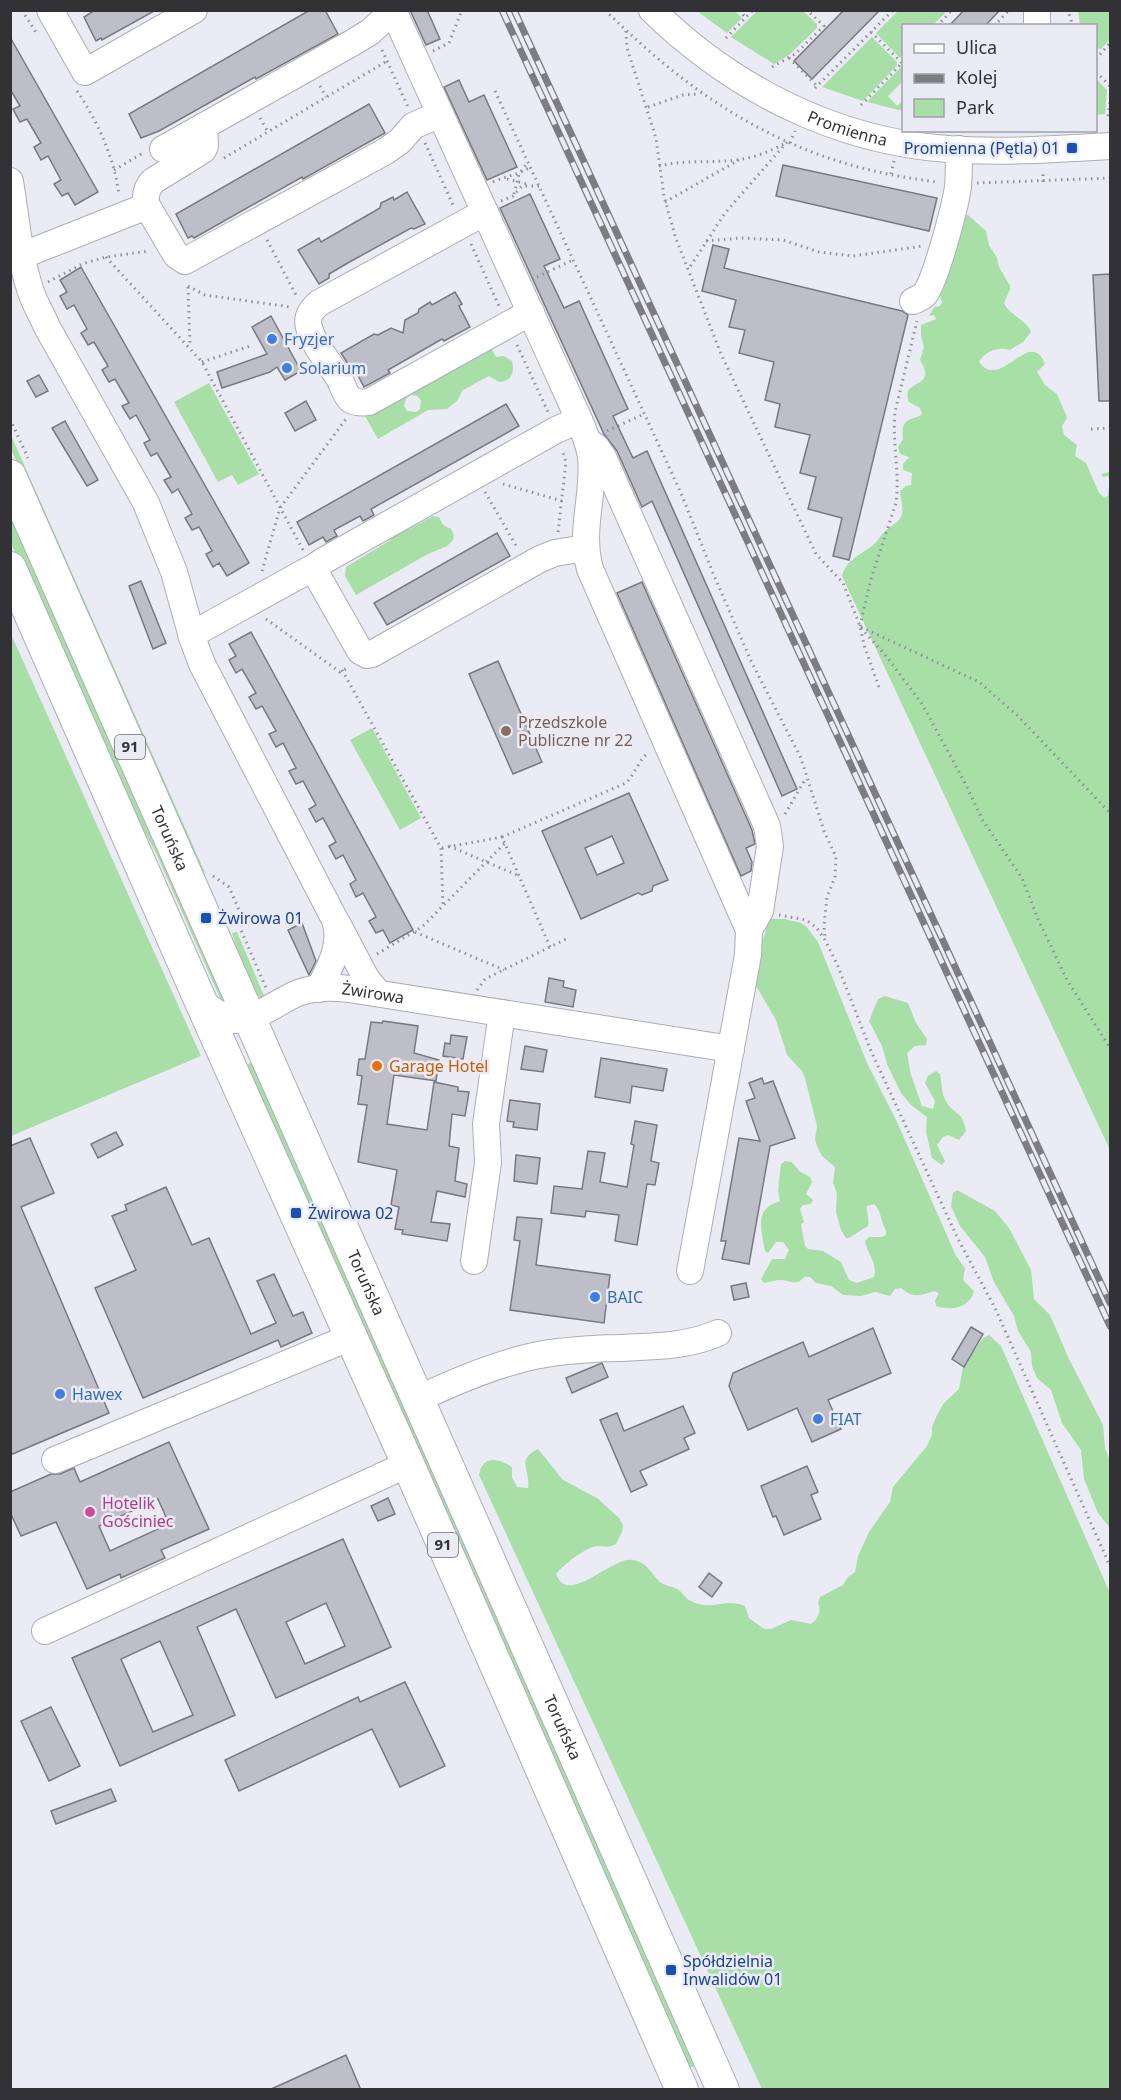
<svg xmlns="http://www.w3.org/2000/svg" width="1121" height="2100" font-family="'Noto Sans',sans-serif">
<style>
.green{fill:#a7dfa7;fill-rule:evenodd}
.building{fill:#bebec8;stroke:#787881;stroke-width:1.5;fill-rule:evenodd}
.lines{fill:none;stroke-linecap:round;stroke-linejoin:round}
.minor-casing{stroke:#adadb7;stroke-width:28}
.major-casing{stroke:#adadb7;stroke-width:34}
.path{stroke:#909097;stroke-width:3;stroke-dasharray:1.5 4.5;stroke-linecap:butt}
.minor{stroke:#fff;stroke-width:26}
.major{stroke:#fff;stroke-width:32}
.rail-casing{stroke:#7c7c82;stroke-width:7}
.rail{stroke:#ebebf5;stroke-width:4.5;stroke-dasharray:14;stroke-linecap:butt}
.transit-dot{fill:#1a4fb4;stroke:#ebebf5;stroke-width:2}
.shop-dot{fill:#3f7fe0;stroke:#ebebf5;stroke-width:2}
.education-dot{fill:#8d6e63;stroke:#ebebf5;stroke-width:2}
.food-dot{fill:#e8710a;stroke:#ebebf5;stroke-width:2}
.hotel-dot{fill:#d1479c;stroke:#ebebf5;stroke-width:2}
.labels{text-anchor:middle;stroke-width:5;stroke-linejoin:round;paint-order:stroke}
.shield{fill:#ebebf5;stroke:#6a6a6f;stroke-width:1.5}
.shield-label{font-size:15px;font-weight:bold;fill:#323236}
.street-label{font-size:16px;fill:#323236;stroke:#ebebf5}
.transit-label{font-size:16px;fill:#164399;stroke:#ebebf5;text-anchor:start}
.shop-label{font-size:16px;fill:#366cbe;stroke:#ebebf5;text-anchor:start}
.education-label{font-size:16px;fill:#785e54;stroke:#ebebf5;text-anchor:start}
.food-label{font-size:16px;fill:#c56008;stroke:#ebebf5;text-anchor:start}
.hotel-label{font-size:16px;fill:#b23c85;stroke:#ebebf5;text-anchor:start}
</style>
<rect width="100%" height="100%" fill="#ebebf5"/>
<g class="green">
<path d="M697 11H735L742 18 727 33Z"/>
<path d="M757 11H803L817 24V28L789 55 774 64 731 37Z"/>
<path d="M898 11V10L947 11 933 25 904 26 903 55 900 58 876 33Z"/>
<path d="M1078 11H1110V39L1101 49 1096 48V26L1080 25Z"/>
<path d="M872 37 897 62V65L863 101 822 87Z"/>
<path d="M900 68 903 69V81L888 96 897 106 903 100V111L867 102Z"/>
<path d="M1096 79 1107 90 1105 114 1096 115Z"/>
<path d="M962 214 968 215 986 231 989 245 997 258 999 267 1010 286V289L1004 303C1009 315 1026 319 1031 332L1023 342 1010 350C998 346 985 351 979 362 1001 392 1030 326 1045 364L1037 372 1045 385 1057 394 1066 415 1067 418 1062 426 1064 435 1077 445 1075 456 1086 463 1099 493 1105 498 1108 495 1110 480 1108 476 1103 477 1101 474 1110 472V1150L842 576C846 560 860 555 872 546 877 542 880 536 885 531 890 526 899 523 902 515 904 506 900 499 900 491L906 486 911 485 912 473 903 470V464L909 457 900 454 898 447 903 439C901 423 905 420 920 416L922 413 920 408 909 402C899 378 939 390 920 360L924 347 921 336V325L936 319 934 315 929 316 934 307 940 306 942 302 938 289 951 266Z"/>
<path d="M490 346 496 357 504 356 512 361C515 372 512 381 499 382L489 376 463 390 457 401 447 409 428 410 378 439 365 416ZM411 395 417 396 421 400 420 409 416 412 407 411 404 406 406 399Z"/>
<path d="M209 383 259 474 238 485 232 475 218 482 174 402Z"/>
<path d="M10 433 206 875 187 850 11 449Z"/>
<path d="M10 500 231 1002 225 1004 220 998 156 853 113 775 11 543Z"/>
<path d="M433 516 439 517 443 525 451 529 454 535 453 540 447 546 426 555 356 595 345 576 346 567 389 541 397 532 409 529Z"/>
<path d="M10 632 201 1056 11 1136H10Z"/>
<path d="M372 728 421 818 400 830 350 740Z"/>
<path d="M770 919H785L801 923 806 926 818 942 867 1063 897 1122 956 1256 965 1268 963 1280 974 1291C970 1308 951 1311 936 1306L935 1301 939 1293 934 1291C920 1296 912 1298 901 1288L895 1289 890 1296 875 1292 861 1296 843 1295 831 1286 816 1283 810 1277H804C796 1287 791 1280 780 1280 775 1280 769 1282 764 1283L761 1279 772 1259H785L789 1250 783 1242H776L768 1253 765 1251C763 1239 756 1217 767 1208 770 1204 776 1203 780 1201L778 1190 781 1164 785 1161 792 1162 799 1171 810 1177 812 1182 806 1194 813 1200 811 1204 803 1205 800 1209 804 1222 801 1224 805 1246 808 1249 823 1251 841 1262 849 1280 857 1283 874 1277C878 1263 867 1254 865 1241L869 1237H882L886 1235V1230C880 1221 882 1211 874 1204L867 1206C866 1213 870 1218 868 1226L849 1238H846L841 1230 836 1212 837 1193 833 1183 835 1167 822 1156 817 1146 815 1139 817 1126 805 1078 802 1071 787 1055 776 1020 755 984 759 947 765 934 767 922Z"/>
<path d="M237 932 265 998 253 995 248 987 232 933Z"/>
<path d="M885 996 908 1003 916 1023 927 1039 926 1045 915 1046 907 1053 911 1075 922 1106 933 1109 935 1101 925 1083 928 1076 936 1071 940 1074C942 1083 941 1095 947 1103 957 1117 962 1110 966 1131L959 1140 948 1135 943 1137 937 1145 945 1161 942 1165 932 1158 926 1132 927 1117 911 1105 901 1093 887 1064 882 1046 869 1021 878 999Z"/>
<path d="M257 1060 700 2064 686 2069 242 1067Z"/>
<path d="M957 1190 995 1211 1009 1228 1031 1270 1034 1299 1050 1315 1069 1359 1103 1425 1105 1448 1110 1461V1528L1098 1513 1084 1479 1081 1450 1062 1423 1051 1390 1037 1378 1032 1366 1031 1352 1018 1331 1014 1316 994 1282 985 1257 960 1226 951 1206 953 1193Z"/>
<path d="M989 1335 1001 1346 1110 1593V2089H762L479 1475C482 1455 499 1458 512 1467V1477L517 1487 528 1488C531 1470 515 1460 538 1449L563 1480 597 1498 619 1518 623 1525 622 1532 616 1544C609 1548 605 1546 597 1546 586 1547 562 1566 556 1574 568 1607 611 1557 632 1560 647 1561 651 1574 660 1582 665 1586 672 1586 677 1589 683 1592 685 1599 691 1601 711 1612 726 1597 745 1606L749 1618 764 1629H771L791 1620 811 1624C818 1619 822 1611 818 1603L820 1597 843 1585 848 1577 855 1572 858 1556 869 1532 890 1502 893 1487 927 1446 932 1435V1427L937 1415 944 1403 959 1389 963 1367 983 1338Z"/>
</g>
<g class="building">
<path d="M95 10H156L102 40 101 38 96 41 84 17Z"/>
<path d="M310 10H325L338 34 256 79 255 77 159 131 141 138 129 114Z"/>
<path d="M410 10H427L440 39 426 45Z"/>
<path d="M844 10H880L812 79 794 61Z"/>
<path d="M964 10H1000L985 26H949Z"/>
<path d="M10 37 98 192 75 205 68 193 62 196 54 184 61 180 48 156 41 160 34 147 41 143 27 119 20 122 13 109 20 106 10 89Z"/>
<path d="M459 80 469 102 484 95 517 167 487 180 444 87Z"/>
<path d="M369 104 385 133 303 179 302 177 194 238 192 236 188 238 176 214Z"/>
<path d="M783 165 937 198 929 231 776 196Z"/>
<path d="M407 192 425 224 414 229 411 228 346 264 329 274V278L319 284 298 250 319 238 321 242 380 208 381 203 393 197 394 200Z"/>
<path d="M530 194 560 259 544 266 564 308 579 301 628 409 613 416 633 458 647 451 797 789 782 796 652 501 642 507 617 451 604 434 500 208Z"/>
<path d="M713 245 729 249 724 268 902 311 908 315 849 560 833 556 842 518 808 509 816 477 800 473 810 435 775 427 780 404 765 400 774 362 739 353 745 330 729 327 736 300 702 291Z"/>
<path d="M81 267 249 563 227 576 219 563 213 567 206 554 212 551 199 527 192 530 185 518 192 514 178 489 172 493 164 480 171 477 157 453 151 456 144 443 150 440 136 415 130 419 122 406 129 403 115 379 109 382 102 370 108 366 94 342 88 345 81 333 87 329 74 305 67 309 60 296 67 292 60 280Z"/>
<path d="M1110 274V401H1099L1093 275Z"/>
<path d="M455 292 462 304 459 306 470 327 444 341 442 339 388 370 390 373 364 387 353 366 350 367 341 353 374 334 378 335 391 328 403 333 405 320 418 313 419 309 430 302 432 305Z"/>
<path d="M271 316 301 371 285 380 277 367 270 372 222 388 217 372 267 354 252 327Z"/>
<path d="M39 375 48 391 36 397 27 381Z"/>
<path d="M306 401 316 420 295 431 285 413Z"/>
<path d="M506 404 519 426 371 509 374 515 363 521 360 516 334 530 337 536 326 542 323 537 309 545 297 522Z"/>
<path d="M65 421 98 480 87 486 52 428Z"/>
<path d="M497 533 510 556 387 625 374 603Z"/>
<path d="M141 581 166 643 153 649 129 586Z"/>
<path d="M642 582 752 830 755 844 746 848 752 862 751 871 741 876 617 593Z"/>
<path d="M251 632 413 930 390 943 383 930 376 933 369 921 376 917 363 893 356 897 350 884 356 880 343 855 336 859 329 846 336 842 323 818 316 822 309 809 316 805 303 781 296 784 289 771 296 768 283 743 276 747 269 734 276 731 262 706 256 709 249 697 256 693 242 669 236 673 229 660 236 656 229 644Z"/>
<path d="M498 661 542 762 513 774 469 674Z"/>
<path d="M629 793 668 880 653 886 652 891 642 895 638 893 581 919 542 831ZM612 836 624 863 597 875 585 848Z"/>
<path d="M302 923 316 961 309 975 288 930Z"/>
<path d="M549 978 564 981 563 987 576 990 573 1007 545 1002Z"/>
<path d="M383 1021 418 1026 414 1053 439 1060 436 1081 394 1075 387 1124 427 1130 434 1082 458 1087V1091L469 1092 465 1116 452 1114 449 1146 459 1148 455 1181 467 1184 465 1197 437 1191 431 1222 450 1224 447 1241 402 1234 403 1230 395 1229 399 1207 391 1205 397 1170 358 1162 367 1105 358 1104 362 1076 357 1075 359 1059H365L371 1022 382 1023Z"/>
<path d="M451 1035 467 1037 463 1059 443 1056 445 1043 450 1044Z"/>
<path d="M525 1046 547 1050 543 1072 521 1069Z"/>
<path d="M601 1058 667 1069 663 1091 632 1086 630 1103 595 1097Z"/>
<path d="M762 1078 764 1084 773 1081 795 1138 770 1146 749 1264 722 1259 726 1241H721L739 1138 760 1141 746 1101 755 1098 749 1083Z"/>
<path d="M510 1100 540 1104 537 1130 513 1127 514 1122 507 1121Z"/>
<path d="M635 1121 657 1125 651 1161 659 1163 655 1185 647 1184 637 1245 615 1241 619 1215 586 1211 585 1217 551 1213 554 1186 582 1189 588 1151 605 1153 600 1182 627 1187 634 1145 631 1144Z"/>
<path d="M116 1132 123 1145 98 1158 91 1144Z"/>
<path d="M30 1138 54 1193 21 1207 109 1413 10 1455V1146Z"/>
<path d="M516 1155 540 1158 537 1184 514 1181Z"/>
<path d="M166 1187 192 1245 209 1238 251 1334 276 1323 257 1281 274 1274 293 1316 303 1312 312 1333 281 1347 278 1340 143 1398 95 1288 136 1270 112 1216 127 1210 125 1205Z"/>
<path d="M517 1217 542 1219 536 1265 610 1275 604 1323 510 1310 520 1241 514 1240Z"/>
<path d="M746 1283 749 1297 734 1300 731 1286Z"/>
<path d="M971 1327 983 1334 964 1367 952 1359Z"/>
<path d="M873 1328 891 1373 828 1400 841 1429 812 1442 797 1408 748 1430 729 1386 733 1373 803 1342 809 1357Z"/>
<path d="M602 1363 608 1377 572 1393 566 1378Z"/>
<path d="M683 1406 695 1433 684 1438 689 1449 640 1471 647 1485 631 1492 600 1420 617 1413 624 1431Z"/>
<path d="M169 1442 209 1529 161 1550 165 1558 121 1578 120 1574 87 1589 56 1522 21 1536 10 1512V1492L51 1474H60L74 1468 80 1482ZM158 1499 169 1524 110 1551 99 1526Z"/>
<path d="M807 1466 818 1492 811 1495 821 1519 784 1535 776 1516 773 1517 761 1486Z"/>
<path d="M388 1498 395 1514 378 1521 371 1506Z"/>
<path d="M343 1539 391 1647 276 1698 236 1609 197 1627 235 1715 120 1766 72 1658ZM326 1603 345 1646 305 1664 286 1622ZM160 1641 193 1715 153 1732 121 1659Z"/>
<path d="M709 1573 722 1583 712 1597 699 1587Z"/>
<path d="M405 1682 445 1766 400 1787 372 1729 239 1791 225 1760 358 1697 360 1702Z"/>
<path d="M51 1707 80 1766 49 1781 21 1721Z"/>
<path d="M111 1789 116 1801 56 1824 51 1811Z"/>
<path d="M346 2055 361 2090H269Z"/>
</g>
<g class="lines">
<defs>
<g id="minor">
<path d="M50 10 85 72 194 10"/>
<path d="M393 10 568 395C576 414 588 436 591 457 595 496 579 528 590 569L749 930 748 955 690 1271"/>
<path id="s1" d="M652 10C732 88 835 141 947 149 1001 153 1056 149 1110 146"/>
<path d="M1037 26V10"/>
<path d="M204 126 205 146 203 150 153 181C147 187 145 195 146 204L176 255 185 261 386 151 400 141 413 126 440 114"/>
<path d="M163 149 352 43 370 32 393 11"/>
<path d="M10 181C16 218 19 257 31 292 35 304 42 315 47 327L146 503 174 572 193 640 202 664 335 920C343 945 330 967 319 989"/>
<path d="M485 212 319 303C311 310 306 317 309 327 312 344 331 364 340 380 343 386 345 395 351 400 357 403 362 403 369 402L531 312"/>
<path d="M22 253 31 252 147 206"/>
<path d="M913 301C918 299 921 298 925 294 936 279 955 207 958 187 959 174 959 162 959 149"/>
<path d="M579 420 556 430 323 561 316 566 314 570 360 651 367 655 372 654 540 559 555 553 585 548"/>
<path d="M589 442 596 447 603 457 767 826 770 846 760 911 749 930"/>
<path d="M191 635 316 566"/>
<path d="M337 923 366 978 378 993"/>
<path id="s2" d="M201 1002C211 1009 222 1018 234 1020 253 1022 280 1000 298 993 314 987 332 987 349 989L731 1049"/>
<path d="M474 1261 488 1163 486 1124 502 1013"/>
<path d="M418 1399C460 1379 512 1357 558 1352 578 1350 598 1348 618 1348 653 1346 686 1347 718 1333"/>
<path d="M55 1460 351 1337"/>
<path d="M45 1631 408 1464"/>
</g>
<g id="major">
<path id="s3" d="M10 476 723 2090"/>
<path d="M10 568 201 1002 408 1464 682 2090"/>
</g>
</defs>
<use href="#minor" class="minor-casing"/>
<use href="#major" class="major-casing"/>
<g class="path">
<path d="M22 10 37 34"/>
<path d="M605 10C703 107 799 166 938 182"/>
<path d="M739 10 746 18"/>
<path d="M1073 10 1069 14 1073 26"/>
<path d="M937 26 952 10"/>
<path d="M994 26 1009 10"/>
<path d="M626 31 627 48 656 138 664 196 675 236 721 354 816 554 843 583 860 626 864 645 880 690"/>
<path d="M871 32 902 63"/>
<path d="M726 38 753 10"/>
<path d="M382 50 408 107"/>
<path d="M433 51 449 43 462 10"/>
<path d="M789 58 817 86"/>
<path d="M1096 59 1110 43"/>
<path d="M772 67 795 54 824 26 807 10"/>
<path d="M1096 72 1110 86"/>
<path d="M320 86 326 97"/>
<path d="M815 88 893 10"/>
<path d="M77 91C98 122 114 157 119 195"/>
<path d="M495 91 681 493 713 573 751 661 801 758 824 831 836 857 835 877 827 897 824 925 825 940"/>
<path d="M861 105 902 63"/>
<path d="M648 107 683 95 699 94"/>
<path d="M1108 116 1110 102"/>
<path d="M260 118 268 132"/>
<path d="M425 143 453 205"/>
<path d="M790 143 795 131"/>
<path d="M224 158 387 61"/>
<path d="M659 166C687 159 715 164 743 159 759 156 773 150 787 142L725 213 688 270"/>
<path d="M114 170 143 153"/>
<path d="M891 174 894 161"/>
<path d="M507 179 527 184"/>
<path d="M493 182C506 176 518 175 530 167"/>
<path d="M1043 182V170"/>
<path d="M977 183 1110 178"/>
<path d="M514 194 519 174 528 162"/>
<path d="M501 201 513 196 522 186H539"/>
<path d="M665 202 739 160"/>
<path d="M267 240 296 295"/>
<path d="M706 241 740 238 783 240 819 252 853 256 923 246"/>
<path d="M471 244 499 306"/>
<path d="M106 257 202 362 303 550"/>
<path d="M537 277 573 260"/>
<path d="M48 282 82 264 106 257 149 251"/>
<path d="M188 286 205 295 291 307"/>
<path d="M188 287 190 346"/>
<path d="M517 345 548 412"/>
<path d="M202 362 250 346"/>
<path d="M10 419 28 458"/>
<path d="M1091 429 1110 428"/>
<path d="M607 431 644 414"/>
<path d="M503 484 562 501"/>
<path d="M485 492 518 549"/>
<path d="M558 532 566 462 562 449"/>
<path d="M262 571 280 508 346 419"/>
<path d="M266 619 340 672 349 667"/>
<path d="M860 626 871 579 896 503C900 473 892 442 895 412L917 321"/>
<path d="M861 627 979 682 1018 716 1110 813"/>
<path d="M861 628 887 657 922 704 964 781 982 819 1022 878 1038 919 1067 980 1110 1048"/>
<path d="M342 670 441 848 443 906"/>
<path d="M785 814 806 778"/>
<path d="M449 846 517 875"/>
<path d="M442 848 502 837"/>
<path d="M213 876 229 887 242 917 241 930 266 988"/>
<path d="M779 915 806 920 816 927 825 940 837 964 871 1051 958 1239 995 1308 1110 1566"/>
<path d="M415 932 504 970"/>
<path d="M550 947 502 837 626 783C635 774 640 757 649 753"/>
<path d="M377 954 422 927 505 843"/>
<path d="M477 990 485 979 568 938"/>
</g>
<use href="#minor" class="minor"/>
<use href="#major" class="major"/>
<defs>
<g id="rail">
<path d="M502 10 1110 1326"/>
<path d="M514 10 1110 1303"/>
</g>
</defs>
<use href="#rail" class="rail-casing"/>
<use href="#rail" class="rail"/>
</g>
<g class="transit-dot">
<rect x="1066" y="142" width="12" height="12" rx="3"/>
<rect x="200" y="912" width="12" height="12" rx="3"/>
<rect x="290" y="1207" width="12" height="12" rx="3"/>
<rect x="665" y="1964" width="12" height="12" rx="3"/>
</g>
<g class="shop-dot">
<circle cx="272" cy="339" r="6"/>
<circle cx="287" cy="368" r="6"/>
<circle cx="595" cy="1297" r="6"/>
<circle cx="60" cy="1394" r="6"/>
<circle cx="818" cy="1419" r="6"/>
</g>
<circle class="education-dot" cx="506" cy="731" r="6"/>
<circle class="food-dot" cx="377" cy="1066" r="6"/>
<circle class="hotel-dot" cx="90" cy="1512" r="6"/>
<g class="labels">
<g class="shield">
<rect x="115" y="735" width="30" height="24" rx="4.5"/>
<rect x="428" y="1533" width="30" height="24" rx="4.5"/>
</g>
<g class="shield-label">
<text x="130" y="752">91</text>
<text x="443" y="1550">91</text>
</g>
<g class="street-label">
<text dy="6" stroke="none"><textPath href="#s1" startOffset="231">Promienna</textPath></text>
<text dy="6" stroke="none"><textPath href="#s3" startOffset="396">Toruńska</textPath></text>
<text dy="6" stroke="none"><textPath href="#s2" startOffset="184">Żwirowa</textPath></text>
<text dy="6" stroke="none"><textPath href="#s3" startOffset="882">Toruńska</textPath></text>
<text dy="6" stroke="none"><textPath href="#s3" startOffset="1368">Toruńska</textPath></text>
</g>
<g class="transit-label">
<text x="1060" y="154" text-anchor="end">Promienna (Pętla) 01</text>
<text x="218" y="924">Żwirowa 01</text>
<text x="308" y="1219">Żwirowa 02</text>
<text x="683" y="1967">Spółdzielnia<tspan x="683" dy="18">Inwalidów 01</tspan></text>
</g>
<g class="shop-label">
<text x="284" y="345">Fryzjer</text>
<text x="299" y="374">Solarium</text>
<text x="607" y="1303">BAIC</text>
<text x="72" y="1400">Hawex</text>
<text x="830" y="1425">FIAT</text>
</g>
<g class="education-label">
<text x="518" y="728">Przedszkole<tspan x="518" dy="18">Publiczne nr 22</tspan></text>
</g>
<g class="food-label">
<text x="389" y="1072">Garage Hotel</text>
</g>
<g class="hotel-label">
<text x="102" y="1509">Hotelik<tspan x="102" dy="18">Gościniec</tspan></text>
</g>
</g>
<rect width="1121" height="2100" fill="none" stroke="#323236" stroke-width="24"/>
<rect x="902" y="24" width="195" height="108" fill="#ebebf5" stroke="#a1a1a9" stroke-width="1.5"/>
<rect x="914" y="44" width="30" height="9" fill="#ffffff" stroke="#a1a1a9" stroke-width="1.5"/>
<text x="956" y="54" font-size="18" fill="#323236">Ulica</text>
<rect x="914" y="74" width="30" height="9" fill="#7c7c82" stroke="#a1a1a9" stroke-width="1.5"/>
<text x="956" y="84" font-size="18" fill="#323236">Kolej</text>
<rect x="914" y="99" width="30" height="18" fill="#a7dfa7" stroke="#a1a1a9" stroke-width="1.5"/>
<text x="956" y="114" font-size="18" fill="#323236">Park</text>
</svg>
